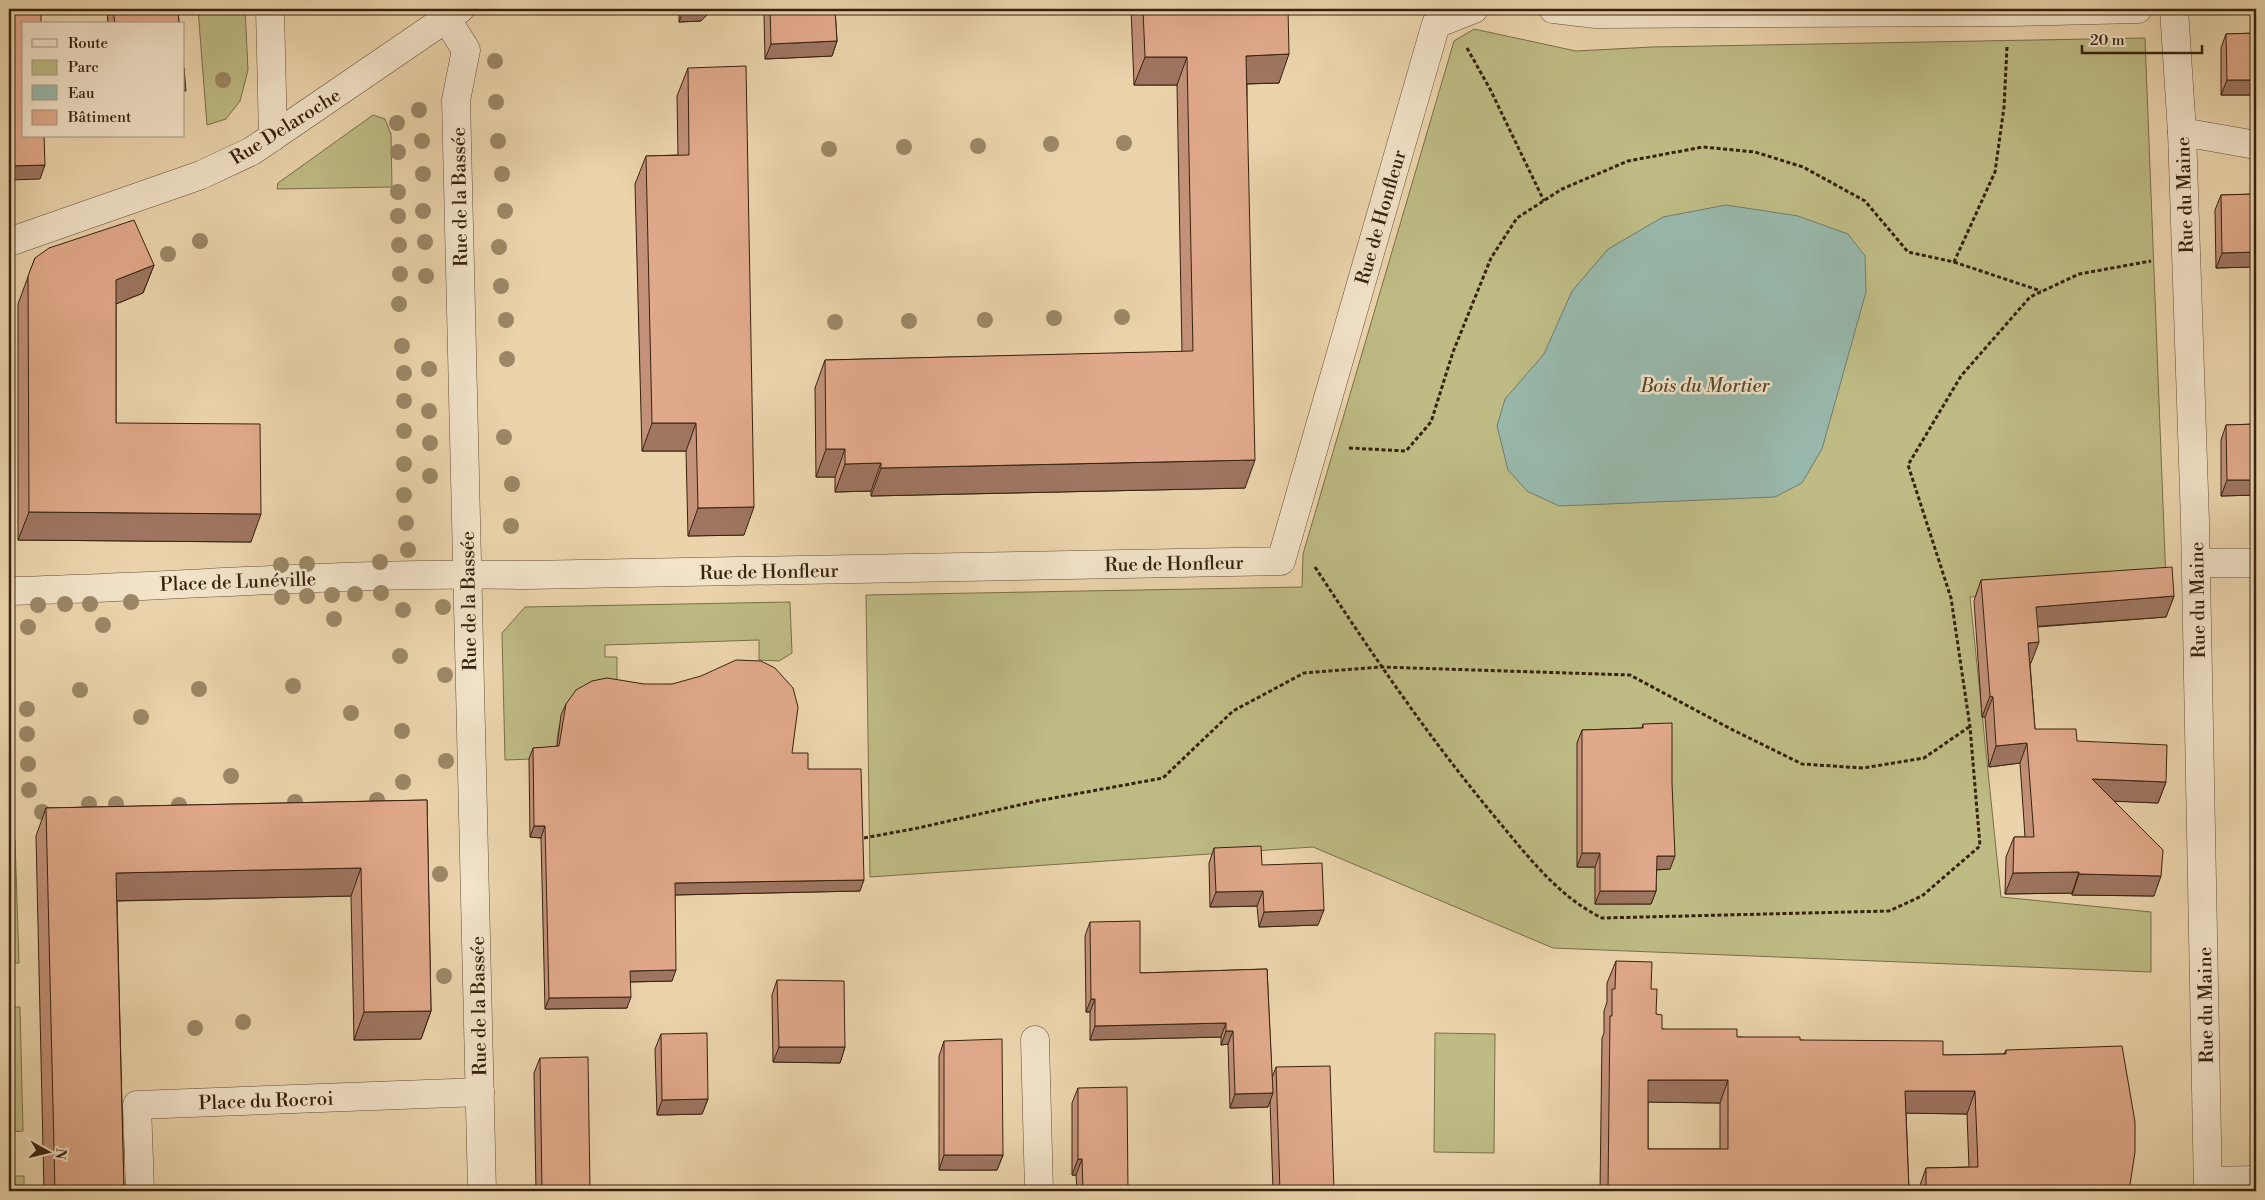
<svg xmlns="http://www.w3.org/2000/svg" width="2265" height="1200" font-family="'Libre Bodoni',serif">
<style>
.green{fill:#bebb84;stroke:#7a6e4a}
.water{fill:#98b8ab;stroke:#717c6d}
.lines{fill:none;stroke-linecap:round;stroke-linejoin:round}
.street-casing{stroke:#644e36;stroke-width:29}
.path{stroke:#37220f;stroke-width:3;stroke-dasharray:4 2.5;stroke-linecap:butt}
.street{stroke:#f2e3c9;stroke-width:28}
.tree{fill:#9b8766}
.wall{fill:#c29178;stroke:#37220f;fill-rule:evenodd}
.shaded-wall{fill:#9e7661;stroke:#37220f}
.building{fill:#e1a98b;stroke:#37220f;fill-rule:evenodd}
.labels{text-anchor:middle;stroke-width:5;stroke-linejoin:round;paint-order:stroke}
.street-label{font-size:19px;fill:#37220f;stroke:#f2e3c9}
.park-label{font-size:19px;font-style:italic;fill:#59482c;stroke:#f2e3c9}
</style>
<rect width="100%" height="100%" fill="#ebd4ac"/>
<filter id="stains"><feTurbulence type="fractalNoise" baseFrequency=".004" numOctaves="4"/><feColorMatrix values="0 0 0 0 .2 0 0 0 0 .09 0 0 0 0 .02 0 0 0 .5 -.17"/></filter>
<radialGradient id="worn" r=".72"><stop offset=".6" stop-color="#630" stop-opacity="0"/><stop offset="1" stop-color="#630" stop-opacity=".3"/></radialGradient>
<g class="green">
<path d="M198 9H245L248 70 240 101 226 119 207 125Z"/>
<path d="M1474 29 1576 51 1652 47 2145 38 2166 582 1970 597 2001 897 2151 912V972L1553 948 1313 847 870 877 866 595 1302 587 1303 554 1454 41Z"/>
<path d="M373 115 385 119 391 134 392 187 277 189 278 183Z"/>
<path d="M9 412H13L14 539H9Z"/>
<path d="M790 602 792 653 779 661 759 660V640L605 645V657H617V692L571 702C558 720 556 736 557 758L505 760 502 633 525 607Z"/>
<path d="M9 839H15L19 963H9Z"/>
<path d="M9 1007H20L23 1131 9 1132Z"/>
<path d="M1435 1033 1495 1034 1494 1153 1434 1152Z"/>
<rect x="9" y="1176" width="15" height="15"/>
</g>
<path class="water" d="M1726 205 1798 216 1848 234 1865 256 1866 292 1822 449 1802 483 1775 497 1559 506 1527 491 1508 470 1497 426 1505 399 1544 354 1572 291 1608 249 1663 217Z"/>
<g class="lines">
<defs>
<g id="street">
<path d="M270 9 273 137"/>
<path d="M1553 9 1596 14 2009 12 2138 9"/>
<path d="M2174 9 2182 132 2195 522 2208 1191"/>
<path d="M446 18 466 50 456 100 482 1191"/>
<path d="M2182 132 2256 145"/>
<path d="M9 242 201 175 252 151 460 9"/>
<path d="M2197 563H2256"/>
<path d="M9 591C182 587 355 571 528 575L1281 561 1436 24 1474 9"/>
<path d="M1035 1040 1039 1191"/>
<path d="M2208 1181 2256 1180"/>
<path d="M140 1191 137 1105 480 1092"/>
</g>
</defs>
<use href="#street" class="street-casing"/>
<g class="path">
<path d="M1467 48 1490 89 1544 201"/>
<path d="M1954 262 2041 291"/>
<path d="M1349 448 1406 451 1431 422 1453 352 1491 258 1517 218 1562 189 1628 161 1703 147 1755 152 1803 167 1865 201 1908 252 1954 262 1995 172 2004 107 2007 47"/>
<path d="M1315 567C1372 654 1429 738 1495 817 1527 855 1557 896 1602 918L1889 911 1922 896 1980 846 1970 727 1951 598 1908 465 1961 376 2030 297 2079 274 2151 261"/>
<path d="M864 838 918 828 1037 801 1163 778 1233 711 1304 673 1381 667 1630 675 1731 729 1802 764 1863 768 1924 758 1969 727"/>
</g>
<use href="#street" class="street"/>
</g>
<g class="tree">
<circle cx="495" cy="61" r="8"/>
<circle cx="223" cy="80" r="8"/>
<circle cx="496" cy="102" r="8"/>
<circle cx="419" cy="110" r="8"/>
<circle cx="397" cy="123" r="8"/>
<circle cx="422" cy="141" r="8"/>
<circle cx="498" cy="141" r="8"/>
<circle cx="1124" cy="143" r="8"/>
<circle cx="1051" cy="144" r="8"/>
<circle cx="978" cy="146" r="8"/>
<circle cx="904" cy="147" r="8"/>
<circle cx="829" cy="149" r="8"/>
<circle cx="398" cy="152" r="8"/>
<circle cx="423" cy="174" r="8"/>
<circle cx="502" cy="174" r="8"/>
<circle cx="398" cy="192" r="8"/>
<circle cx="423" cy="211" r="8"/>
<circle cx="505" cy="211" r="8"/>
<circle cx="398" cy="216" r="8"/>
<circle cx="200" cy="241" r="8"/>
<circle cx="425" cy="242" r="8"/>
<circle cx="399" cy="245" r="8"/>
<circle cx="499" cy="247" r="8"/>
<circle cx="168" cy="254" r="8"/>
<circle cx="400" cy="274" r="8"/>
<circle cx="426" cy="276" r="8"/>
<circle cx="501" cy="286" r="8"/>
<circle cx="399" cy="304" r="8"/>
<circle cx="1122" cy="317" r="8"/>
<circle cx="1054" cy="318" r="8"/>
<circle cx="506" cy="320" r="8"/>
<circle cx="985" cy="320" r="8"/>
<circle cx="909" cy="321" r="8"/>
<circle cx="835" cy="322" r="8"/>
<circle cx="402" cy="346" r="8"/>
<circle cx="507" cy="359" r="8"/>
<circle cx="429" cy="369" r="8"/>
<circle cx="404" cy="373" r="8"/>
<circle cx="404" cy="401" r="8"/>
<circle cx="429" cy="411" r="8"/>
<circle cx="404" cy="431" r="8"/>
<circle cx="504" cy="437" r="8"/>
<circle cx="430" cy="443" r="8"/>
<circle cx="404" cy="464" r="8"/>
<circle cx="430" cy="476" r="8"/>
<circle cx="512" cy="484" r="8"/>
<circle cx="404" cy="495" r="8"/>
<circle cx="406" cy="523" r="8"/>
<circle cx="511" cy="526" r="8"/>
<circle cx="408" cy="550" r="8"/>
<circle cx="380" cy="562" r="8"/>
<circle cx="307" cy="564" r="8"/>
<circle cx="281" cy="565" r="8"/>
<circle cx="381" cy="593" r="8"/>
<circle cx="355" cy="594" r="8"/>
<circle cx="332" cy="595" r="8"/>
<circle cx="307" cy="596" r="8"/>
<circle cx="282" cy="597" r="8"/>
<circle cx="131" cy="602" r="8"/>
<circle cx="65" cy="604" r="8"/>
<circle cx="90" cy="604" r="8"/>
<circle cx="38" cy="605" r="8"/>
<circle cx="443" cy="607" r="8"/>
<circle cx="403" cy="610" r="8"/>
<circle cx="334" cy="619" r="8"/>
<circle cx="103" cy="625" r="8"/>
<circle cx="28" cy="627" r="8"/>
<circle cx="400" cy="656" r="8"/>
<circle cx="445" cy="675" r="8"/>
<circle cx="293" cy="686" r="8"/>
<circle cx="199" cy="689" r="8"/>
<circle cx="80" cy="690" r="8"/>
<circle cx="27" cy="709" r="8"/>
<circle cx="351" cy="713" r="8"/>
<circle cx="141" cy="717" r="8"/>
<circle cx="402" cy="731" r="8"/>
<circle cx="27" cy="734" r="8"/>
<circle cx="446" cy="761" r="8"/>
<circle cx="28" cy="764" r="8"/>
<circle cx="231" cy="776" r="8"/>
<circle cx="403" cy="782" r="8"/>
<circle cx="29" cy="790" r="8"/>
<circle cx="377" cy="800" r="8"/>
<circle cx="295" cy="802" r="8"/>
<circle cx="89" cy="804" r="8"/>
<circle cx="116" cy="804" r="8"/>
<circle cx="179" cy="805" r="8"/>
<circle cx="42" cy="812" r="8"/>
<circle cx="440" cy="874" r="8"/>
<circle cx="444" cy="976" r="8"/>
<circle cx="243" cy="1022" r="8"/>
<circle cx="195" cy="1028" r="8"/>
</g>
<g class="wall">
<path d="M107 9H186H178L179 24H108Z"/>
<path d="M679 9H713L701 21 679 22Z"/>
<path d="M766 9H835L837 41 832 56 765 59 764 15Z"/>
<path d="M1131 9H1288L1279 83 1247 84 1245 488 871 496V491L835 492V477H816L815 388 825 360 1182 352 1177 85H1134Z"/>
<path d="M2256 33V95H2221V48L2226 34Z"/>
<path d="M688 68 744 535 688 536 686 451H642L635 184 646 156 678 155 677 96Z"/>
<path d="M2256 194V283H2252L2251 267 2216 268 2215 210 2221 195Z"/>
<path d="M35 258 154 265 143 293 116 304V423L251 542 18 540V304Z"/>
<path d="M2256 424V495L2221 496V440L2226 425Z"/>
<path d="M1981 580 2174 596 2166 617 2037 627 2031 663H2030L2035 729 2077 741 2166 782 2158 803 2114 801 2154 896 2072 895V893L2005 894 2006 857 2014 837H2025L2020 763 1989 767 1985 717H1982L1974 601Z"/>
<path d="M566 704 792 753 808 769 860 891 675 895 672 981 630 982 627 1008 545 1009 541 838 530 837 529 759 533 748 557 747 561 715Z"/>
<path d="M1643 724 1670 869 1656 870V891L1651 904H1595V867H1577V743L1582 730 1642 728Z"/>
<path d="M2255 758H2256V916H2254L2252 766Z"/>
<path d="M427 800 431 1011 421 1039 354 1040 351 896 117 901 124 1191H44L36 836 46 808Z"/>
<path d="M1214 848 1262 865 1318 925 1259 927 1257 906 1210 907 1209 863Z"/>
<path d="M1090 922 1140 973 1267 969 1272 1078 1276 1067 1334 1191H1273L1270 1100 1268 1107 1230 1108 1228 1044 1221 1045V1037L1090 1040V1012H1086L1085 936Z"/>
<path d="M1616 961 1651 989 1656 1014 1662 1029 1737 1037 1800 1040 1943 1055 2004 1054 2006 1050 2129 1191H1918L1926 1168 1969 1167 1967 1114 1906 1113 1909 1191H1600L1602 1038 1604 1033V1011L1607 1002V983ZM1648 1102 1720 1103V1149H1648Z"/>
<path d="M777 980 845 1047 840 1063 773 1062 772 995Z"/>
<path d="M661 1034 708 1099 702 1114 657 1115 655 1049Z"/>
<path d="M944 1041 1003 1155 997 1170H939V1056Z"/>
<path d="M540 1058 590 1191H536L534 1073Z"/>
<path d="M1078 1088 1128 1191H1077L1076 1175H1072V1103Z"/>
</g>
<g class="shaded-wall">
<path d="M684 9H713L701 21 679 22Z"/>
<path d="M837 41 832 56 765 59 771 44Z"/>
<path d="M1289 54 1279 83 1236 84 1246 56Z"/>
<path d="M1145 57H1187L1177 85H1134Z"/>
<path d="M2227 80H2256V95H2221Z"/>
<path d="M45 165 40 179 9 180V166Z"/>
<path d="M2256 252 2251 267 2216 268 2222 253Z"/>
<path d="M154 265 143 293 106 308 116 280Z"/>
<path d="M2256 271V283H2252Z"/>
<path d="M652 423H696L686 451H642Z"/>
<path d="M826 449H845L835 477H816Z"/>
<path d="M1255 460 1245 488 871 496 881 468Z"/>
<path d="M881 463 871 491 835 492 845 464Z"/>
<path d="M2227 480H2256V495L2221 496Z"/>
<path d="M754 507 744 535 688 536 698 508Z"/>
<path d="M29 512 261 514 251 542 18 540Z"/>
<path d="M2174 596 2166 617 2028 627 2036 607Z"/>
<path d="M2039 642 2031 663H2021L2028 643Z"/>
<path d="M1990 696 1993 697 1985 717H1982Z"/>
<path d="M2027 743 2020 763 1989 767 1996 746Z"/>
<path d="M2092 779 2166 782 2158 803 2084 800Z"/>
<path d="M534 826H545L541 838 530 837Z"/>
<path d="M1582 853H1600L1595 867H1577Z"/>
<path d="M1657 856H1675L1670 869 1652 870Z"/>
<path d="M361 868 351 896 106 901 116 873Z"/>
<path d="M2079 872 2072 893 2005 894 2013 873Z"/>
<path d="M2079 874 2161 876 2154 896 2072 895Z"/>
<path d="M864 880 860 891 671 895 675 883Z"/>
<path d="M1263 891 1257 906 1210 907 1216 892Z"/>
<path d="M1600 891H1656L1651 904H1595Z"/>
<path d="M1324 910 1318 925 1259 927 1264 912Z"/>
<path d="M676 970 672 981 626 982 630 971Z"/>
<path d="M631 997 627 1008 545 1009 549 998Z"/>
<path d="M1091 999H1095L1090 1012H1086Z"/>
<path d="M431 1011 421 1039 354 1040 364 1012Z"/>
<path d="M1226 1023 1221 1037 1090 1040 1095 1026Z"/>
<path d="M1226 1031H1233L1228 1044 1221 1045Z"/>
<path d="M779 1047H845L840 1063 773 1062Z"/>
<path d="M1648 1080H1728L1720 1103 1640 1102Z"/>
<path d="M1905 1091H1975L1967 1114 1897 1113Z"/>
<path d="M1273 1093 1268 1107 1230 1108 1235 1094Z"/>
<path d="M708 1099 702 1114 657 1115 662 1100Z"/>
<path d="M944 1155H1003L997 1170H939Z"/>
<path d="M1078 1159H1082L1076 1175H1072Z"/>
<path d="M1608 1189 1661 1190 1660 1191H1607Z"/>
<path d="M1734 1189 1799 1190V1191H1733Z"/>
</g>
<g class="building">
<path d="M9 9H41V24H24V136H44L45 165 9 166Z"/>
<path d="M113 9H178L179 24H115Z"/>
<path d="M770 9H835L837 41 771 44Z"/>
<path d="M1143 9H1288L1289 54 1246 56 1255 460 881 468V463L845 464V449H826L825 360 1193 351 1187 57H1145Z"/>
<path d="M2256 33V80H2227L2226 34Z"/>
<path d="M746 66 754 507 698 508 696 423H652L646 156 689 155 688 68Z"/>
<path d="M184 68 186 91H184Z"/>
<path d="M2256 194V252L2222 253 2221 195Z"/>
<path d="M134 220 154 265 116 280V423L260 424 261 514 29 512 28 276 35 258 49 248Z"/>
<path d="M2256 424V480H2227L2226 425Z"/>
<path d="M2172 567 2174 596 2036 607 2039 642 2028 643 2035 729H2076L2077 741 2167 745 2166 782 2092 779 2163 850 2161 876 2079 874V872L2013 873 2014 837H2034L2027 743 1996 746 1993 697 1990 696 1981 580Z"/>
<path d="M736 660 761 661 775 668 793 688 798 707 792 753H808V769H861L864 880 675 883 676 970 630 971 631 997 549 998 545 826H534L533 748 559 746 566 704 576 690 592 681 607 678 644 684H672L701 676Z"/>
<path d="M1672 723V783L1675 856H1657L1656 891H1600V853H1582V730L1643 728V724Z"/>
<path d="M2255 758H2256V843Z"/>
<path d="M427 800 431 1011 364 1012 361 868 116 873 124 1191H55L46 808Z"/>
<path d="M1261 846 1262 865 1322 863 1324 910 1264 912 1263 891 1216 892 1214 848Z"/>
<path d="M1140 921V973L1267 969 1273 1093 1235 1094 1233 1031H1226V1023L1095 1026V999H1091L1090 922Z"/>
<path d="M1616 961 1652 962 1651 989H1657L1656 1014 1662 1015V1029H1737V1037H1800V1040L1943 1041V1055L2006 1054V1050L2122 1046 2135 1122V1152L2129 1191H1926V1168L1978 1167 1975 1091H1905L1909 1191H1799V1190L1734 1189V1191H1661V1190L1608 1189 1610 1016H1612V989H1615ZM1648 1080H1728V1149H1648Z"/>
<path d="M777 980 844 981 845 1047H779Z"/>
<path d="M707 1033 708 1099 662 1100 661 1034Z"/>
<path d="M1002 1039 1003 1155H944V1041Z"/>
<path d="M588 1057 590 1191H542L540 1058Z"/>
<path d="M1330 1066 1334 1191H1280L1276 1067Z"/>
<path d="M1127 1087 1128 1191H1083L1082 1159H1078V1088Z"/>
</g>
<g class="labels">
<g class="street-label">
<text transform="translate(285 126) rotate(-32)" y="7">Rue Delaroche</text>
<text transform="translate(2184 195) rotate(-92)" y="7">Rue du Maine</text>
<text transform="translate(459 197) rotate(-91)" y="7">Rue de la Bassée</text>
<text transform="translate(1380 217) rotate(-74)" y="7">Rue de Honfleur</text>
<text transform="translate(1174 563) rotate(-1)" y="7">Rue de Honfleur</text>
<text transform="translate(769 571) rotate(-1)" y="7">Rue de Honfleur</text>
<text transform="translate(238 581) rotate(-2)" y="7">Place de Lunéville</text>
<text transform="translate(2197 600) rotate(-91)" y="7">Rue du Maine</text>
<text transform="translate(468 601) rotate(-91)" y="7">Rue de la Bassée</text>
<text transform="translate(2205 1005) rotate(-91)" y="7">Rue du Maine</text>
<text transform="translate(478 1006) rotate(-91)" y="7">Rue de la Bassée</text>
<text transform="translate(266 1100) rotate(-2)" y="7">Place du Rocroi</text>
</g>
<g class="park-label">
<text x="1705" y="392">Bois du Mortier</text>
</g>
</g>
<rect width="2265" height="1200" fill="none" stroke="#ebd4ac" stroke-width="30"/>
<rect x="10" y="10" width="2245" height="1180" fill="none" stroke="#37220f" stroke-width="2.5"/>
<rect x="15" y="15" width="2235" height="1170" fill="none" stroke="#37220f"/>
<rect x="22" y="22" width="162" height="115" fill="#f2e3c9" stroke="#a7967f"/>
<rect x="32" y="39" width="25" height="8" fill="#f2e3c9" stroke="#a7967f"/>
<text x="68" y="48" font-size="15" fill="#37220f">Route</text>
<rect x="32" y="60" width="25" height="15" fill="#bebb84" stroke="#a7967f"/>
<text x="68" y="72" font-size="15" fill="#37220f">Parc</text>
<rect x="32" y="85" width="25" height="15" fill="#98b8ab" stroke="#a7967f"/>
<text x="68" y="98" font-size="15" fill="#37220f">Eau</text>
<rect x="32" y="110" width="25" height="15" fill="#e1a98b" stroke="#a7967f"/>
<text x="68" y="122" font-size="15" fill="#37220f">Bâtiment</text>
<g transform="translate(48 1152) rotate(98)" stroke="#f2e3c9" stroke-width="4" paint-order="stroke">
<path d="M0-4L9 19L0 12L-9 19Z" fill="#37220f"/>
<text y="-8" font-size="14" font-weight="bold" text-anchor="middle" fill="#37220f">N</text>
</g>
<path d="M2082 45v8h120v-8" fill="none" stroke="#37220f" stroke-width="2.5"/>
<text x="2090" y="45" font-size="15" fill="#37220f" stroke="#f2e3c9" stroke-width="4" paint-order="stroke">20 m</text>
<rect width="100%" height="100%" filter="url(#stains)"/>
<rect width="100%" height="100%" fill="url(#worn)"/>
</svg>
